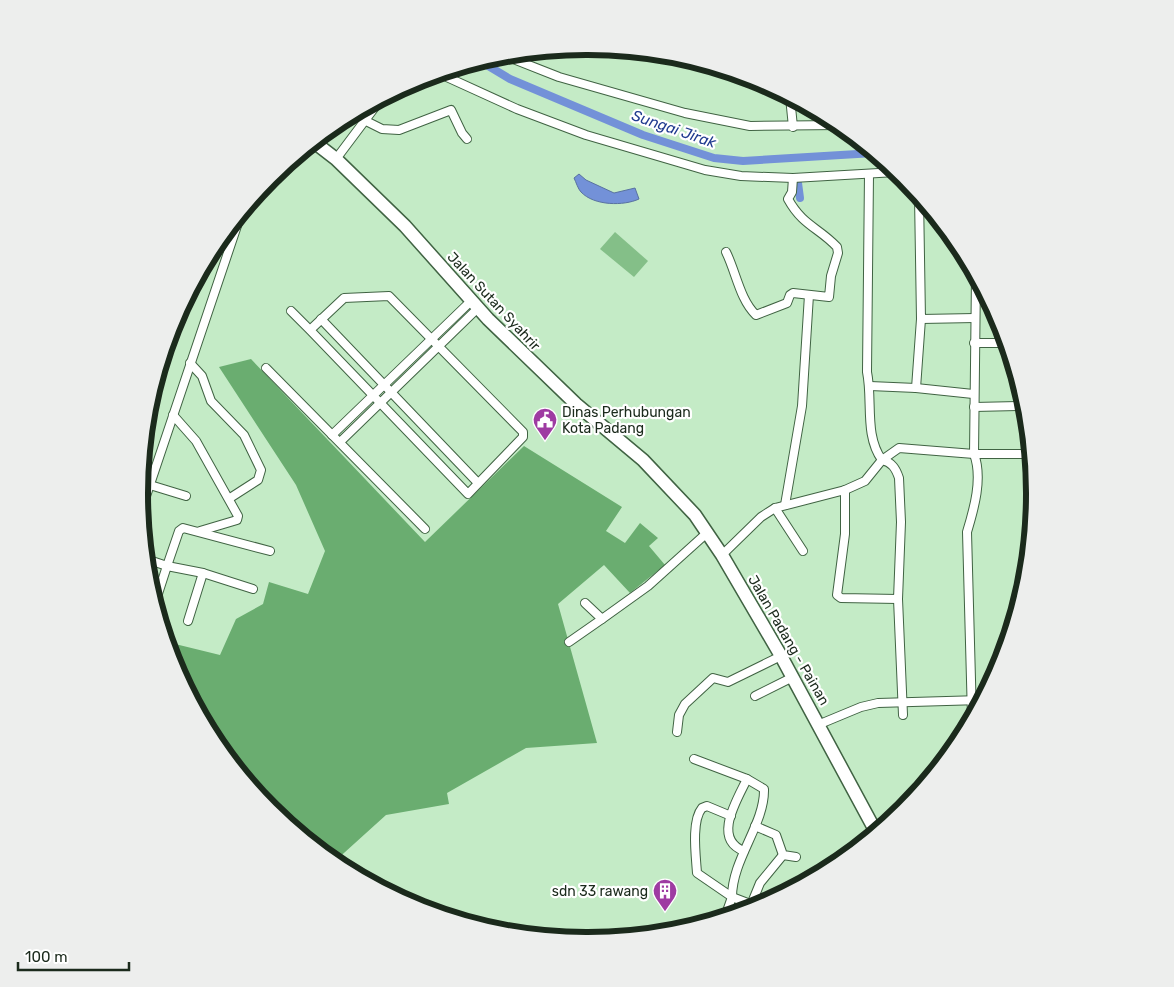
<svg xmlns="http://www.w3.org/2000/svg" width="1174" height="987" font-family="Rubik,sans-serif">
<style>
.green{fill:#84bf88}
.forest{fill:#6aad70}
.water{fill:#7391d8;stroke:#5972a0}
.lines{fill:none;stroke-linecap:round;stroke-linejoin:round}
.canal{stroke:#7391d8;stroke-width:8}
.street-casing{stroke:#406343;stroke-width:10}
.primary-casing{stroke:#406343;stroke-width:15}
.street{stroke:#fff;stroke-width:8}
.primary{stroke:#fff;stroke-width:12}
.labels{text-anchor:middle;stroke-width:4.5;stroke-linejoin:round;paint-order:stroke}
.street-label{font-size:14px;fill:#1b2a1c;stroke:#fff}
.poi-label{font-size:14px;fill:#1b2a1c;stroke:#fff;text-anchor:start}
.water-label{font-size:15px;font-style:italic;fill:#203b8f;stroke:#fff}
.rim{fill:none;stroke:#1b2a1c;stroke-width:6}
</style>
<rect width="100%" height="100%" fill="#c4ebc6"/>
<path class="green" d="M615 232 648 261 634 277 600 249Z"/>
<path class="forest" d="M251 359 425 542 524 446 622 507 606 531 625 543 640 523 658 538 649 546 665 565 630 593 604 565 558 604 597 743 526 748 447 793 449 804 386 815 334 862 271 810 215 742 174 664 167 642 220 655 236 619 263 604 269 582 308 594 325 551 296 485 219 367Z"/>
<path class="water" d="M579 174 586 180 614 193 635 188 639 199C624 206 594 206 581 192 578 189 576 182 574 178Z"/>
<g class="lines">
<g class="canal">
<path d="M480 61 510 79 643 135 714 158 743 161 874 153"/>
<path d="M798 183 800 198"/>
</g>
<defs>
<g id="street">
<path d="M503 55 559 77 685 113 750 126 840 125"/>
<path d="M438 73 517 109 586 135 705 170 741 176 793 178 896 172"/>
<path d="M790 97 793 127"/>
<path d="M366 121 382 129 399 130 451 110 462 133 467 139"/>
<path d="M336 159 381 99"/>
<path d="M919 196 921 319 975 318"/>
<path d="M726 252C736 272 740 300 756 315L787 303 790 295 793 293 829 297 831 276 838 253 837 247C818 227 803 226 788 199L792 192 793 178"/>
<path d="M291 311 310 330 468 494 523 437V432L389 296 344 298 310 330"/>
<path d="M321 319 478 483"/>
<path d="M974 343H1006"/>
<path d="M190 363 202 376 211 401 244 435 261 470 258 480 230 498"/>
<path d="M266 368 425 529"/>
<path d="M870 386 916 388 973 394"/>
<path d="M916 388 921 319"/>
<path d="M974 407 1019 406"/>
<path d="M173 415 196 441 238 516 237 520 200 531"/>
<path d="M332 435 471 301"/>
<path d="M340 442 478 308"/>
<path d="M1032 473V513"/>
<path d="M150 485 186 496"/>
<path d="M845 490V534L837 595 841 598 898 599 901 522 899 478C896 469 892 462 882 460 864 435 873 401 867 372L869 174"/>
<path d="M785 505 802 406 809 295"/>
<path d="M775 508 803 551"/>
<path d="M141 511 241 214"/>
<path d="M722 555 761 517 775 508 845 490 865 481 882 460 899 448 974 454H1030"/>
<path d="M146 559 167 566 179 531 183 528 270 551"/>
<path d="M898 599 903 715"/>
<path d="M155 603 167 566 203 573 253 589"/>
<path d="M585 603 602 619 648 586 708 532"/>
<path d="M188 621 203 573"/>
<path d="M569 642 602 619"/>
<path d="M755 696 793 677"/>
<path d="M972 717 967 532C974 509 983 478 974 454L976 276"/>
<path d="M820 724 861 707 878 703 981 700"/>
<path d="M677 732 679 715 685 704 713 678 728 682 781 656"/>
<path d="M694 759 747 779 764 789C765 824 732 859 732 897"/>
<path d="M731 816 707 806 702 808C691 821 696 857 697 873L732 897"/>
<path d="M755 826 776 835 783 855 796 857"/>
<path d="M744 851C712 839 737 800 747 779"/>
<path d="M751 905 760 883 783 855"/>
<path d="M725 917 732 897 758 907"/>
</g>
<path id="primary" d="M314 142 336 159 405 226 488 319 576 404 643 460 695 515 722 555 781 656 876 832"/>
</defs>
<use href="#street" class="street-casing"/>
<use href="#primary" class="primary-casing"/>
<use href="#street" class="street"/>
<use href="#primary" class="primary"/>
</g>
<defs>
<symbol id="civic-pin" viewBox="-11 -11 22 30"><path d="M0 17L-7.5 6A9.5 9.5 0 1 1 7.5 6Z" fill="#9e3ba2" stroke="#fff"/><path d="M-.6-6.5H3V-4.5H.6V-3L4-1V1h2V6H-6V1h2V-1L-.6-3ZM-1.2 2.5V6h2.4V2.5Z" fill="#fff"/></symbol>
<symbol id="building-pin" viewBox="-11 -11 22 30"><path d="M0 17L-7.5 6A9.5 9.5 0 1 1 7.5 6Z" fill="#9e3ba2" stroke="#fff"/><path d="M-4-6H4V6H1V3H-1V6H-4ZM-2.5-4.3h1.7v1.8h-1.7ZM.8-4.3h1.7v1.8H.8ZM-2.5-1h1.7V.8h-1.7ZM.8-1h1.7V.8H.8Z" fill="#fff"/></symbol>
</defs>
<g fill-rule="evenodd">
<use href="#civic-pin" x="531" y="406" width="28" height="38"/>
<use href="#building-pin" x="651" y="877" width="28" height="38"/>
</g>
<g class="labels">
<g class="street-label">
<text transform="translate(494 301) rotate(47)" y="5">Jalan Sutan Syahrir</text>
<text transform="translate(789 640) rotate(60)" y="5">Jalan Padang - Painan</text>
</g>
<g class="poi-label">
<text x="562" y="417">Dinas Perhubungan<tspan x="562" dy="16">Kota Padang</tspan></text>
<text x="648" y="896" text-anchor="end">sdn 33 rawang</text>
</g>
<g class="water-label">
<text transform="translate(674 129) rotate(19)" y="5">Sungai Jirak</text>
</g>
</g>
<path d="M0 0H1174V987H0ZM586 55H588A438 438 0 0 1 1026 493V494A438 438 0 0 1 588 932H586A438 438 0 0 1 148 494V493A438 438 0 0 1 586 55Z" fill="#edeeed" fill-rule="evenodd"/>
<path class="rim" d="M586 55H588A438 438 0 0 1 1026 493V494A438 438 0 0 1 588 932H586A438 438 0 0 1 148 494V493A438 438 0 0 1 586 55Z"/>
<path d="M18 962v8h111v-8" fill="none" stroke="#1b2a1c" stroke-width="2.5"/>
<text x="25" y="962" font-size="15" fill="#1b2a1c" stroke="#ffffff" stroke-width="4" paint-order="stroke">100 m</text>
</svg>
